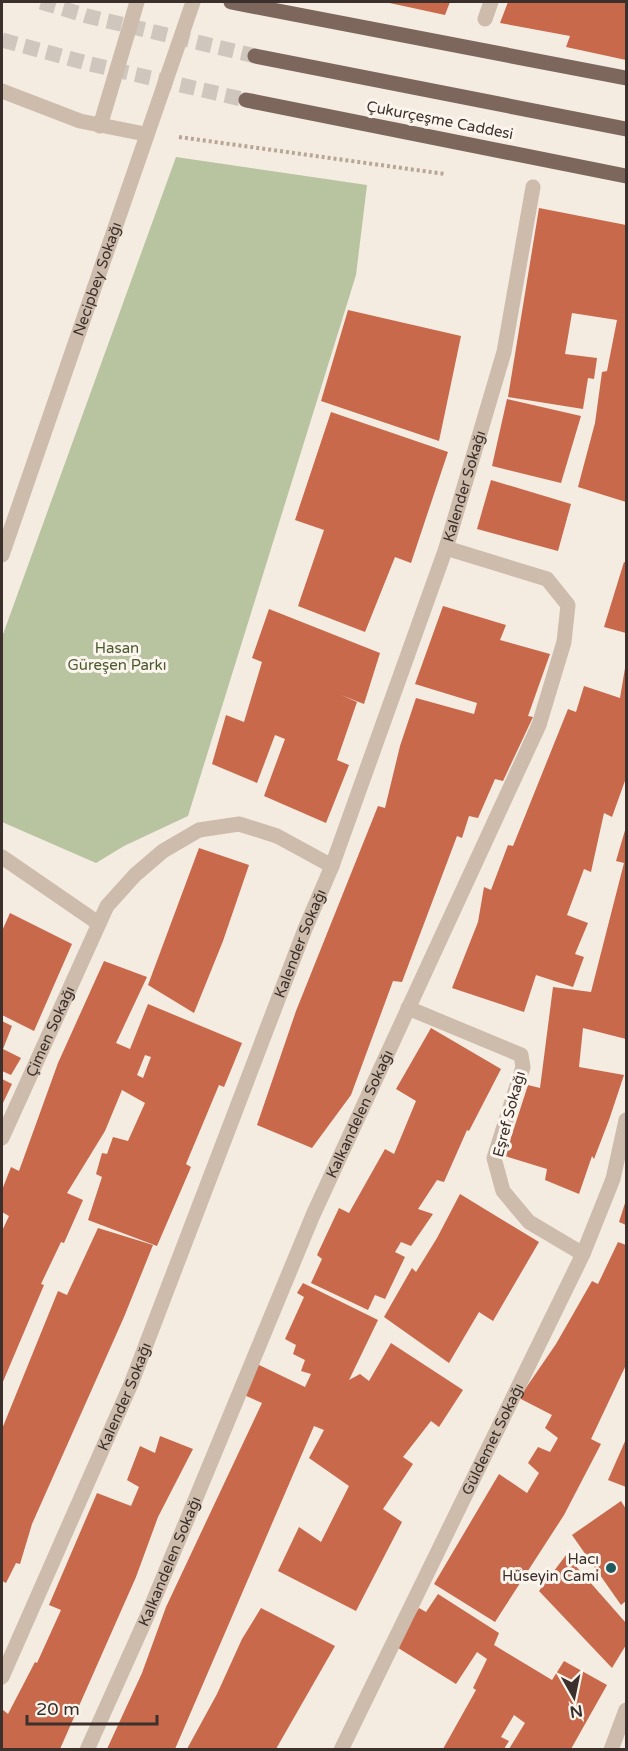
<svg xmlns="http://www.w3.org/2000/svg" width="628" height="1751" font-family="'Varela Round',sans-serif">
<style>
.green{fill:#b8c4a0}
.building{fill:#c8694b;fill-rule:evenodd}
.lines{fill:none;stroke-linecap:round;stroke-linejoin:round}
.major-tunnel{stroke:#cfc6bd;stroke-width:15;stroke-dasharray:15 8;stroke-linecap:butt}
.path{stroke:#b9a596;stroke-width:4;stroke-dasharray:3 3;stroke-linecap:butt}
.minor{stroke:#cdbbac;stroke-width:15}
.major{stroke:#7d675c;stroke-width:15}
.poi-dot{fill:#1f5a5e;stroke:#fbf5ee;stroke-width:2}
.labels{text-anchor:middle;stroke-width:6;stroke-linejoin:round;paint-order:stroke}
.street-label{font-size:15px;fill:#3b302b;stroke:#fbf5ee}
.park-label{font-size:15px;fill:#4a5a2e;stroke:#fbf5ee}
.poi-label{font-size:15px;fill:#3b302b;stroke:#fbf5ee;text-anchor:end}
</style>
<rect width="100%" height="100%" fill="#f4ebe1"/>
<path class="green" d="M176 157 367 185 356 275 188 816 124 846 96 863 2 822V637Z"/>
<g class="building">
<path d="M385 2H450L445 15Z"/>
<path d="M508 2H626V60L566 47 570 36 500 23Z"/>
<path d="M539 208 626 225V502L578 487 595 423 602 372 607 371 617 320 572 313 565 354 597 358 594 379 588 378 583 409 508 397Z"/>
<path d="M348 310 461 336 439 441 321 401Z"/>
<path d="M507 399 581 416 561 483 492 466Z"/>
<path d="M331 412 448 452 411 563 395 557 365 632 298 606 324 530 295 520Z"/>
<path d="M491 480 571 504 558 551 477 529Z"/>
<path d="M624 562 626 563V633L604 627Z"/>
<path d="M443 606 506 625 500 640 550 654 528 716 533 717 503 781 495 779 478 818 469 816 462 838 457 836 402 982 393 981 351 1095 312 1148 257 1125 296 1011 378 806 385 808 400 746 416 698 474 714 477 703 415 684Z"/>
<path d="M269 609 380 653 364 704 341 695 357 702 337 760 349 765 326 823 264 796 285 739 275 735 257 783 212 764 226 715 244 722 262 662 252 658Z"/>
<path d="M626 662V778L612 817 604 813 591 872 584 869 567 915 588 923 575 954 584 957 573 987 536 975 524 1012 452 988 478 922 484 887 491 890 508 845 513 846 568 709 576 712 584 686 620 698Z"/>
<path d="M626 827V1039L583 1028 579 1067 624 1075 609 1120 594 1159 592 1156 579 1194 545 1180 547 1169 505 1156 528 1085 540 1088 553 987 591 992 624 863 616 861Z"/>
<path d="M199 848 249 865 223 941 194 1013 148 985Z"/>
<path d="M10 913 72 944 34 1031 2 1015V931Z"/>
<path d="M104 961 147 977 116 1043 130 1049 148 1004 242 1043 224 1087 219 1085 186 1164 191 1167 157 1246 88 1220 102 1177 96 1174 102 1153 107 1154 113 1137 128 1141 145 1103 122 1090 105 1131 67 1193 83 1200 64 1243 61 1242 41 1284 44 1285 2 1384V1231L9 1216 2 1212V1190L11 1167 19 1171 58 1063ZM145 1055 151 1057 143 1078 137 1075Z"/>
<path d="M2 1021 12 1026 3 1049 21 1058 11 1075 2 1071Z"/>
<path d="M431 1028 501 1069 469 1131 467 1130 444 1182 437 1180 418 1209 433 1214 411 1246 401 1242 395 1252 405 1257 385 1299 375 1295 368 1310 311 1283 322 1259 317 1255 339 1208 349 1213 385 1149 394 1154 416 1101 396 1089Z"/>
<path d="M2 1079 12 1084 2 1105Z"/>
<path d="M460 1194 539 1242 493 1321 479 1312 449 1363 384 1317 412 1268 416 1272 437 1238Z"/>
<path d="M626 1200V1225L619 1222Z"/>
<path d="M98 1228 153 1245 124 1317 32 1524 20 1564 16 1563 6 1583 2 1581V1429L58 1291 67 1295Z"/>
<path d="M618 1242 626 1245V1365L591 1439 601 1444 564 1515 495 1622 434 1584 499 1474 527 1493 539 1473 528 1463 538 1447 550 1452 558 1438 545 1428 552 1415 519 1398 556 1344 592 1281 598 1284Z"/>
<path d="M303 1283 378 1320 349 1380 360 1374 369 1381 391 1343 463 1390 439 1427 431 1421 403 1457 413 1464 383 1509 402 1522 356 1611 278 1571 299 1527 321 1542 349 1486 309 1458 324 1430 314 1426 175 1749H107L142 1673 166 1607 262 1403 244 1395 257 1364 305 1387 311 1374 301 1371 305 1360 293 1354 296 1345 285 1339 304 1297 297 1293Z"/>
<path d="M160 1436 193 1449 158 1517 136 1577 60 1749H2V1712L3 1710 8 1714 35 1662 37 1663 61 1610 49 1605 97 1493 131 1506 139 1487 127 1480 140 1446 155 1453Z"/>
<path d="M626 1439V1487L608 1480Z"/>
<path d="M621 1501 626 1509V1601L621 1605 572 1535Z"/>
<path d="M566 1555 626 1623V1645L612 1668 539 1591Z"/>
<path d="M438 1594 499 1633 494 1645 552 1680 564 1661 607 1685 571 1749H509L525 1723 514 1715 501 1737 509 1741 504 1749H443L476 1690 473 1688 487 1659 477 1652 456 1684 395 1646 419 1608 426 1612Z"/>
<path d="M261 1608 335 1646 276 1749H187L217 1694 242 1639Z"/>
</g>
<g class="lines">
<g class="major-tunnel">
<path d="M41 2 87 16 255 56"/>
<path d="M2 40 90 64 246 100"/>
</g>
<path class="path" d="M179 137 445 174"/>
<g class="minor">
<path d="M485 19 491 2"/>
<path d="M2 91 80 121 145 134"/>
<path d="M100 126 137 2"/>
<path id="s1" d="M2 555 193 2"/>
<path d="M2 857 98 923"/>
<path d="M408 1008 521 1055 523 1067 494 1158 503 1191 529 1222 583 1254"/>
<path id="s2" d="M2 1138 107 906 135 875 163 851 199 830 239 824 277 836 332 866"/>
<path id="s3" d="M2 1677 131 1384 305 929 332 866 446 548 504 352 533 187"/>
<path id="s4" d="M87 1750 148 1614 313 1215 539 725 564 642 568 605 547 579 446 548"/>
<path id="s5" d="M341 1750 583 1254 613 1179 626 1120"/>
<path d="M611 1750 626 1710"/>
</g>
<g class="major">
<path d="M231 2 626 78"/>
<path d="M255 56 626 129"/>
<path d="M246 100 626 176"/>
</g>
</g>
<circle class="poi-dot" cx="611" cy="1568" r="6"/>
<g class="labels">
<g class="street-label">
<text transform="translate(440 120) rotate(11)" y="5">Çukurçeşme Caddesi</text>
<text dy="5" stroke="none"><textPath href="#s1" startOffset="292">Necipbey Sokağı</textPath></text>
<text dy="5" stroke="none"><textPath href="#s3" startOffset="1278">Kalender Sokağı</textPath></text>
<text dy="5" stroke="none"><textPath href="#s3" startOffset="792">Kalender Sokağı</textPath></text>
<text dy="5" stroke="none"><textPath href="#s2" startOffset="117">Çimen Sokağı</textPath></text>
<text dy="5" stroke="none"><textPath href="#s4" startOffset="692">Kalkandelen Sokağı</textPath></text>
<text transform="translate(509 1114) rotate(-75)" y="5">Eşref Sokağı</text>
<text dy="5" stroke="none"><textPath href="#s3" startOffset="306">Kalender Sokağı</textPath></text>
<text dy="5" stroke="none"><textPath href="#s5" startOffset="346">Güldemet Sokağı</textPath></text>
<text dy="5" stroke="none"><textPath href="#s4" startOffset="206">Kalkandelen Sokağı</textPath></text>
</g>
<g class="park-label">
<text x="117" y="653">Hasan<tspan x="117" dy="17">Güreşen Parkı</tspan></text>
</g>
<g class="poi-label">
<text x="599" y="1564">Hacı<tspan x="599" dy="17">Hüseyin Cami</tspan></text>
</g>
</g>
<rect width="628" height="1751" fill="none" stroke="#3b302b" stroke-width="6"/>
<g transform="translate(574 1697) rotate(171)" stroke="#fbf5ee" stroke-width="4.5" paint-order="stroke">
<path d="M0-4.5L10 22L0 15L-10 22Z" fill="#3b302b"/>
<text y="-9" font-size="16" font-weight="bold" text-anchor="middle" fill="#3b302b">N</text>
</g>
<path d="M27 1715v9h130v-9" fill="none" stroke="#3b302b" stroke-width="3"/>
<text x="36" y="1715" font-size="18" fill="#3b302b" stroke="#fbf5ee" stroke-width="4.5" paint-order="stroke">20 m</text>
</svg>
